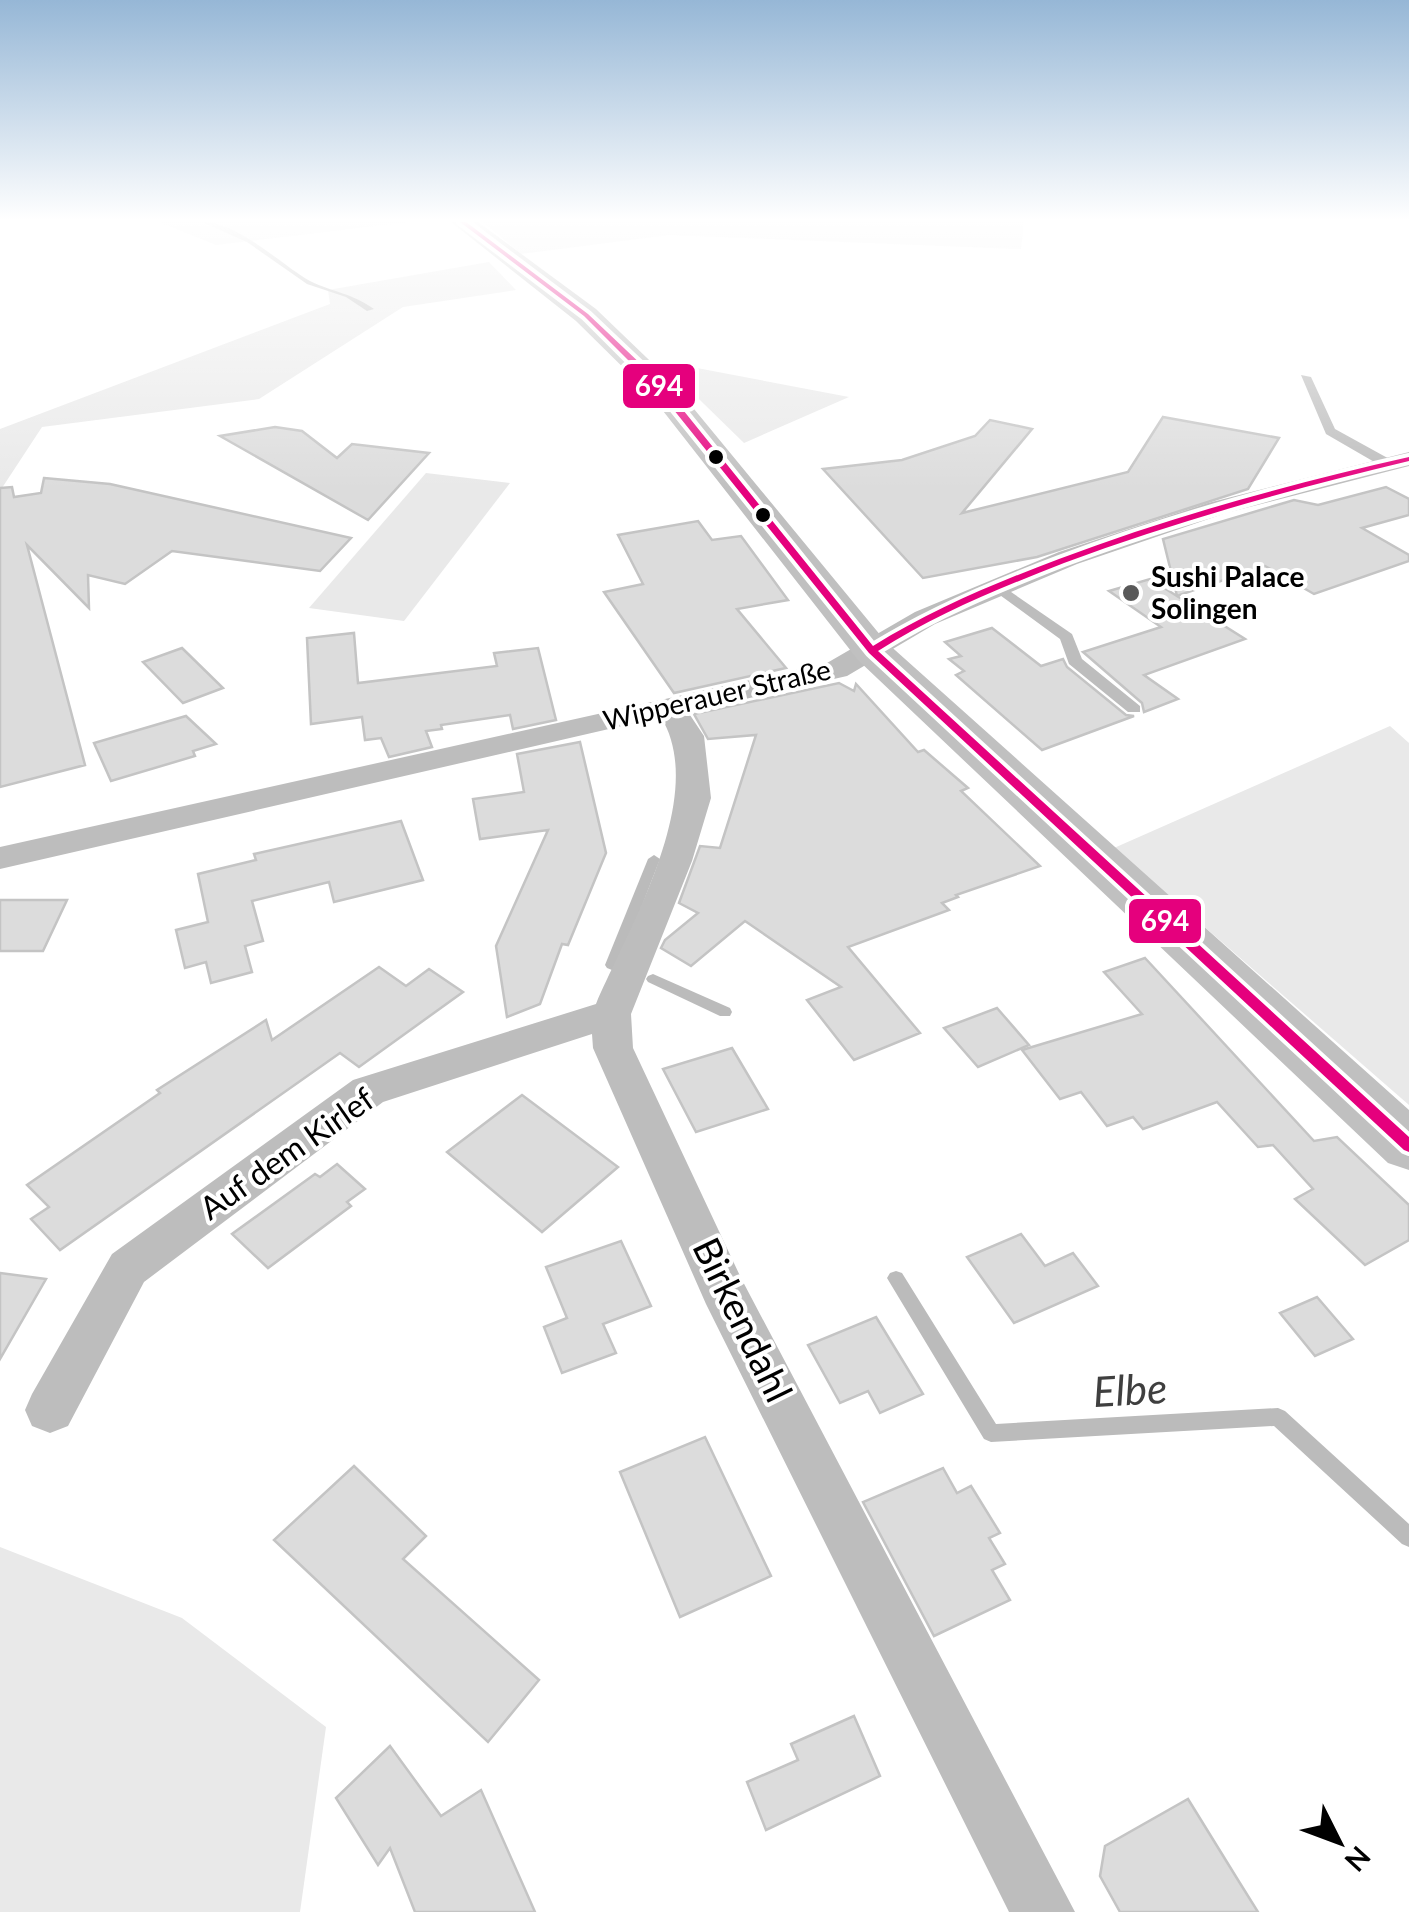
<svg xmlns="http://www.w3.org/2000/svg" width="1409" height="1912" font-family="Lato,sans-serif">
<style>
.green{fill:#e9e9e9}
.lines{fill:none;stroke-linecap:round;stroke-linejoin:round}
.stream{fill:#bbb;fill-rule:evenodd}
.building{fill:#dcdcdc;stroke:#c4c4c4;stroke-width:2.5}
.service{fill:#bdbdbd;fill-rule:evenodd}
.minor{fill:#bdbdbd;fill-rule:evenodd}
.secondary{fill:#c0c0c0;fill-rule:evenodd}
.bus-1-casing{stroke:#fff;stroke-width:8}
.bus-1{fill:#e5007d;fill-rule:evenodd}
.bus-dot{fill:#000;stroke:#fff;stroke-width:4}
.poi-dot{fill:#595959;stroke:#fff;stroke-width:4}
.labels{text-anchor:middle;stroke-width:8;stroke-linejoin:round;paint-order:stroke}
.far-poi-label{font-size:28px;font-weight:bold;fill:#000;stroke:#fff;text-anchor:start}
.far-street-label{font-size:28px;fill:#000;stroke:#fff}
.street-label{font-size:32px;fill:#000;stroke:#fff}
.near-street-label{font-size:38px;fill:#000;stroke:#fff}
.near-water-label{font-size:42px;font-style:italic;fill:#3f3f3f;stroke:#fff}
.line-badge{stroke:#fff;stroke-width:4}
.badge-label{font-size:28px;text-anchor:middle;font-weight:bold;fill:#fff}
</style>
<rect width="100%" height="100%" fill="#fff"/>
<g class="green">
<path d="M159 222H409L216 245Z"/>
<path d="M483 222H1024L1021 249 669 235 521 254Z"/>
<path d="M489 262 516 290 403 307 259 399 42 427 0 491V429L330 304 328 290Z"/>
<path d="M660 361 849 397 744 443Z"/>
<path d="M426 473 510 483 404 621 309 608Z"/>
<path d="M1390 726 1409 743V1105L1114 848Z"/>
<path d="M0 1547 182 1618 326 1727 300 1912H0Z"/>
</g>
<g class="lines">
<g class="stream">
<path d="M202 222C237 221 280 264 310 281 332 292 352 293 374 309L367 311 346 297 307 284 247 242Z"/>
<path d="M654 855 660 859 619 965 612 970 607 968 605 965 648 859Z"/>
<path d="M653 974 730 1008 732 1012 730 1016H720L648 982 646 979 648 976Z"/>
<path d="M896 1271 902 1273 996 1424 1278 1408 1285 1411 1409 1524V1547L1402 1544 1274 1426 991 1442 984 1439 890 1283 887 1278 890 1273Z"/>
</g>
</g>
<g class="building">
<path d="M1163 417 1279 438 1248 489 1037 557 923 578 823 469 902 460 975 436 990 420 1032 429 962 513 1128 472Z"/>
<path d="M275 427 302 431 337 458 352 444 429 453 368 520 220 436Z"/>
<path d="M44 478 110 484 351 538 320 571 172 551 125 584 88 575 89 608 27 545 85 765 0 787V488L12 487 14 497 41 493Z"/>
<path d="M1386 487 1409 499V515L1362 528 1409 555V561L1314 594 1265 566 1177 596 1163 539 1294 500 1318 505Z"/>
<path d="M698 521 712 540 741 536 788 600 737 609 786 668 674 693 604 592 643 584 618 535Z"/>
<path d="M1150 579 1245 639 1144 675 1178 699 1144 712 1142 703 1083 652 1161 627 1109 591Z"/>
<path d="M992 628 1041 666 1063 659 1067 667 1126 715 1134 716 1042 750 956 675 964 671 949 659 961 656 945 642Z"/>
<path d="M354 633 358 683 497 666 494 653 538 648 556 720 513 729 510 715 441 725 442 729 426 731 432 747 389 757 381 738 365 740 362 717 311 724 307 638Z"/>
<path d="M182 648 223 688 183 703 143 662Z"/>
<path d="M839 683 854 691 856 684 918 752 924 750 968 788 961 791 1040 866 956 895 958 897 942 903 949 910 848 947 920 1033 854 1060 807 1000 841 987 745 921 691 966 661 948 665 940 698 913 679 903 700 846 720 848 756 735 708 739 694 714Z"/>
<path d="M186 716 216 744 193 751 195 756 111 781 94 743Z"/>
<path d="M580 742 606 853 568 945 562 944 540 1004 507 1017 496 946 548 830 480 839 473 799 524 792 517 754Z"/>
<path d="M401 821 423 880 334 902 329 882 252 901 263 941 245 946 252 972 211 983 206 962 185 968 176 930 208 922 198 874 256 860 254 854Z"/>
<path d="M0 900H67L43 951H0Z"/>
<path d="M1145 958 1314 1141 1337 1137 1409 1205V1240L1365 1265 1295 1199 1313 1189 1273 1145 1258 1147 1217 1102 1143 1129 1133 1117 1107 1126 1081 1092 1060 1099 1022 1050 1142 1014 1104 972Z"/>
<path d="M379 967 406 986 429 969 463 992 359 1067 340 1053 60 1250 31 1219 49 1207 27 1185 160 1093 157 1090 266 1020 272 1040Z"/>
<path d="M997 1008 1029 1045 978 1067 944 1028Z"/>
<path d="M732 1048 768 1109 696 1132 663 1069Z"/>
<path d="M522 1095 618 1167 542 1232 447 1152Z"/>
<path d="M337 1164 365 1189 347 1202 351 1206 268 1268 232 1234 315 1174 320 1177Z"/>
<path d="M1021 1234 1045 1266 1073 1253 1098 1286 1014 1323 967 1257Z"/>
<path d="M621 1241 651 1306 603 1324 616 1353 562 1373 544 1327 567 1318 546 1267Z"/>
<path d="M0 1273 46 1279 0 1359Z"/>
<path d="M1317 1297 1353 1339 1315 1356 1280 1313Z"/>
<path d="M876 1317 923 1394 880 1413 868 1391 840 1403 808 1345Z"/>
<path d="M705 1437 771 1576 680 1617 620 1472Z"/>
<path d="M354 1466 426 1536 403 1559 539 1680 488 1742 274 1540Z"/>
<path d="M943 1468 957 1493 971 1486 1000 1533 989 1538 1005 1564 992 1570 1010 1600 934 1636 863 1502Z"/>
<path d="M854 1716 880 1776 766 1830 747 1782 798 1760 791 1744Z"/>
<path d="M390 1746 441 1816 481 1790 535 1912H415L390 1848 378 1865 336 1798Z"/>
<path d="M1188 1799 1238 1880 1258 1912H1120L1100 1876 1105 1846Z"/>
</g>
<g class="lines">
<g class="service">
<path d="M1301 375 1311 377 1335 429 1393 461V467H1383L1326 434Z"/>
<path d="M998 583 1072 634 1082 659 1140 706V712H1128L1069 664 1060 639 993 590 991 587Z"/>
</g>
<path class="minor" d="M1409 452V466L1226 513 1077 564 935 624 847 676 688 712 704 736 711 798 692 861 631 1014 633 1048 741 1278 1075 1912H1009L706 1304 593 1048 592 1034 383 1102 144 1282 68 1426 50 1433 32 1426 25 1410 32 1394 112 1254 353 1080 596 1004C628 929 709 796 661 717L0 869V847L827 663 915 612 1059 552 1208 503Z"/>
<path class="secondary" d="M451 222H478L596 309 671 381 886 642 1409 1110V1170L1388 1163 858 660 649 393 576 321Z"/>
<defs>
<path id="bus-1" d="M460 222H466L588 314 663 385 873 646C931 610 995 583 1059 559 1173 516 1290 484 1409 457V461C1292 489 1177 521 1064 563 1000 588 936 614 878 651L1409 1137V1152L1404 1150 869 653 657 389 584 316Z"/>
</defs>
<use href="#bus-1" class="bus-1-casing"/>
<use href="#bus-1" class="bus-1"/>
</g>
<linearGradient id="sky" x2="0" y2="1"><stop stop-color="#96b7d6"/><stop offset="0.45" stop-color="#fff"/><stop offset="1" stop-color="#fff" stop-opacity="0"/></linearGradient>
<rect width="1409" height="489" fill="url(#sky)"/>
<g class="bus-dot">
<circle cx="716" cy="457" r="9"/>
<circle cx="763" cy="515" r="9"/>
</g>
<circle class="poi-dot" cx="1131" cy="593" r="10"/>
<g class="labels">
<g class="far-poi-label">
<text x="1151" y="587">Sushi Palace<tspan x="1151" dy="32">Solingen</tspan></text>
</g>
<g class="far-street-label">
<text transform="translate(717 695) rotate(-13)" y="10">Wipperauer Straße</text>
</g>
<g class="street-label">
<text transform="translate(287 1154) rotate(-35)" y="11">Auf dem Kirlef</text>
</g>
<g class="near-street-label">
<text transform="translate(742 1320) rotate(64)" y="13">Birkendahl</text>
</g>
<g class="near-water-label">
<text transform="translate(1130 1390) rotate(-3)" y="15">Elbe</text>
</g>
</g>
<g class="line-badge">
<rect x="621" y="362" width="76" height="48" rx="10" fill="#e5007d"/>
<rect x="1127" y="897" width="76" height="48" rx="10" fill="#e5007d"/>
</g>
<g class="badge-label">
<text x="659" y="396">694</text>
<text x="1165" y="931">694</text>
</g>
<g transform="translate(1339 1842) rotate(132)" stroke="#ffffff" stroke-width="8" paint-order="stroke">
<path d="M0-8L18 38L0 25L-18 38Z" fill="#000000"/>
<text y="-15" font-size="28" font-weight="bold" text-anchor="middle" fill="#000000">N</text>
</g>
</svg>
